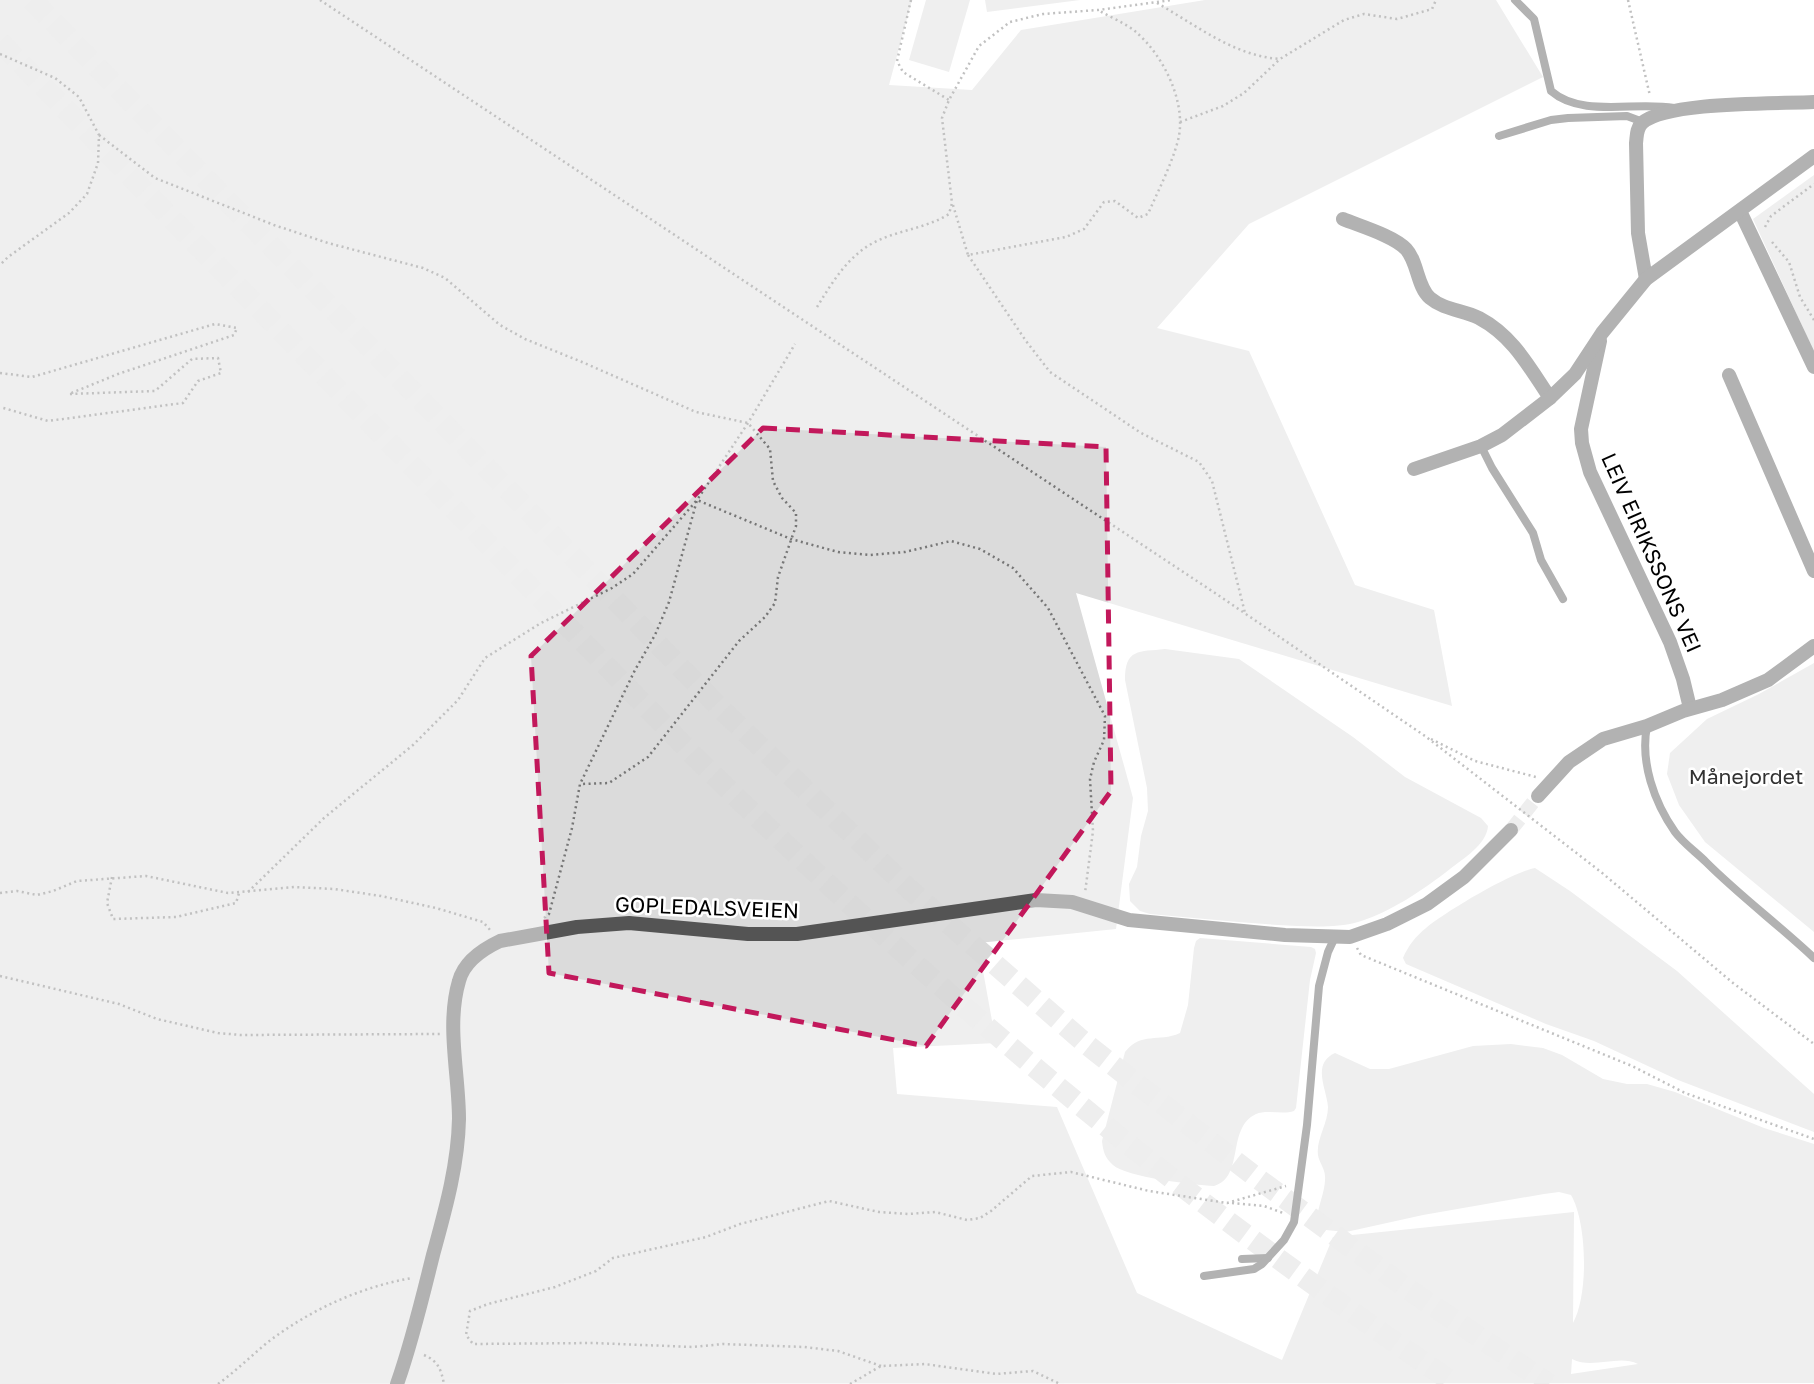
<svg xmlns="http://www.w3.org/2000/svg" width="1814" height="1384" font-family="'Golos Text',sans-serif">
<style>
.green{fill:#dbdbdb;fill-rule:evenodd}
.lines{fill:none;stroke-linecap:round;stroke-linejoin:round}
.street-tunnel{stroke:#d9d9d9;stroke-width:14;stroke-dasharray:14 7;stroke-linecap:butt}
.highway-tunnel{stroke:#d9d9d9;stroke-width:21;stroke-dasharray:21 10;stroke-linecap:butt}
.path{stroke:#767676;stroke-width:2.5;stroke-dasharray:2 3.5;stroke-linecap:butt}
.lane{stroke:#545454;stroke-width:8}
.street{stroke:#545454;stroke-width:14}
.marked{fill:none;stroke:#c2185b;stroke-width:5;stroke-dasharray:14 9;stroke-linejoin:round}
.labels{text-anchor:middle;stroke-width:5;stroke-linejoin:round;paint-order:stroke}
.street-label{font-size:21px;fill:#000;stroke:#fff}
.park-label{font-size:21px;fill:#323232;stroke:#fff}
</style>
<rect width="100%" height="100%" fill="#fff"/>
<g class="green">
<path d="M0 0H912L889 85 972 90 1021 30 1205 0H1496L1543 77 1249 224 1157 328 1249 351 1355 585 1434 610 1452 706 1076 593 1133 798 1116 929 978 943 996 1043 893 1048 897 1094 1057 1107 1137 1293 1282 1360 1333 1237 1574 1212 1573 1323C1589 1294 1587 1222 1571 1195L1559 1192 1544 1194 1423 1215 1346 1232 1326 1230 1317 1219C1318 1205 1326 1190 1325 1176 1325 1169 1319 1162 1318 1155 1316 1139 1328 1124 1328 1107 1327 1089 1311 1064 1335 1053L1370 1069H1389L1473 1046 1511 1044 1543 1048 1562 1055 1603 1079 1627 1084H1647L1675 1092 1764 1128 1814 1144V1383L0 1384ZM1572 1359C1593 1370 1618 1354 1638 1364L1571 1374Z"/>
<path d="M926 0H970L949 72 909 60Z"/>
<path d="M985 0H1080L987 12Z"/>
<path d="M1814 175V352L1753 219Z"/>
<path d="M1165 649 1239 659 1353 737 1405 777 1481 818 1488 826C1487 844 1463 859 1450 869 1423 890 1391 912 1358 922 1333 929 1303 926 1278 925 1235 922 1192 918 1150 914L1140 911 1130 901 1129 884 1137 867 1141 836 1148 811 1147 788 1125 680C1125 648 1139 652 1165 649Z"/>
<path d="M1814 663V932L1705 842 1679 805 1667 774 1670 753 1707 719 1759 694Z"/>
<path d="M1535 868 1570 891 1677 971 1814 1094V1132L1678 1080 1594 1041 1546 1024 1406 964 1403 958C1408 946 1416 936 1426 928 1445 912 1512 872 1535 868Z"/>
<path d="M1200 938 1311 947 1315 949 1316 953 1310 980 1296 1108 1294 1111C1282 1115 1267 1109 1256 1114 1226 1128 1245 1177 1214 1186 1194 1185 1126 1177 1113 1165 1105 1158 1103 1151 1102 1141L1125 1052C1142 1031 1158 1043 1180 1033L1188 1005 1194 948 1196 941Z"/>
</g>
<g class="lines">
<path class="street-tunnel" d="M1511 830 1538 796"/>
<g class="highway-tunnel">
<path d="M32 0 720 708 909 889 1086 1044 1253 1175 1405 1287 1549 1384"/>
<path d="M0 42 694 756C840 899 991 1036 1152 1163 1250 1240 1352 1313 1455 1384"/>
</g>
<g class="path">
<path d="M320 0 1215 593 1425 736 1601 872 1733 983 1814 1044"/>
<path d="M911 0 897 61 903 72 949 100"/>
<path d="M1628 0 1650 96"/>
<path d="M1157 3C1196 25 1234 56 1280 59"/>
<path d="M0 54 55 78 79 97 99 135 98 163 87 194 69 213 8 257 0 265"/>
<path d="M1180 122 1223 106 1244 93 1280 59 1344 20 1364 14 1397 19 1432 9 1436 0"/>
<path d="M99 135 155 178 274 225 328 243 423 268 445 278 500 325 525 339 582 362 696 412 748 423 770 449 773 481 782 498 796 513V526L778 577 775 603 765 617 739 641 648 757 609 783 580 784"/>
<path d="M953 205 968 255 1066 237 1084 229 1104 202 1115 201 1138 218 1148 214C1158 191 1170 168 1177 144 1189 106 1164 56 1136 32 1125 23 1110 17 1098 10"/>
<path d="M1765 227 1771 216 1814 184"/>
<path d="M1772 242 1789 262 1800 297 1814 320"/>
<path d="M968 255 1026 341 1050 372 1141 433 1199 462 1212 481 1245 613"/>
<path d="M817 307C832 283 847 257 873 243 897 230 925 229 949 214L952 203 942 118 949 100 979 46 1010 22 1043 14 1098 10 1171 0"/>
<path d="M0 373 32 377 215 324 237 328 234 335 118 374 69 394 155 391 192 359 218 358 221 373 198 381 183 403 48 421 0 407"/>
<path d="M1431 739 1475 761 1536 777"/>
<path d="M112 877 107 903 113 919 176 917 236 903 239 893"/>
<path d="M248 892 324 818 413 745 458 700 485 658 541 623 612 588 633 574 697 500 791 539 838 552 870 555 905 552 951 541 980 549 1013 568 1048 608 1105 716 1104 740 1094 762 1090 779 1093 831 1085 893"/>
<path d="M0 893 17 891 37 895 53 891 77 881 146 876 228 893 294 887 334 889 381 896 436 908 483 922 491 931"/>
<path d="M544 918 549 914 572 828 580 784 635 670 655 635 669 602 697 500 748 423 795 344"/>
<path d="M1357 948 1361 955 1632 1066 1685 1093 1814 1139"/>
<path d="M0 976 119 1004 157 1019 218 1033 241 1035 440 1034"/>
<path d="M1232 1203 1264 1206 1283 1213"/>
<path d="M424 1355C438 1361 441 1369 444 1384"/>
<path d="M881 1366 838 1351 804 1347 723 1344 693 1347 593 1343 473 1344 466 1335 470 1311 488 1304 555 1287 596 1271 613 1258 706 1237 740 1224 829 1201 879 1212 908 1214 935 1212 967 1220 980 1218 991 1211 1032 1176 1071 1172 1149 1191 1227 1203 1286 1186"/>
<path d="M218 1384C236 1371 251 1356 268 1342 310 1310 360 1287 412 1278"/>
<path d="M850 1384 881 1366 925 1364 996 1374 1033 1371 1060 1384"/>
</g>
<g class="lane">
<path d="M1515 0 1534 19 1551 91C1582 118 1635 101 1674 108"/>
<path d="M1499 136 1551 120 1568 118 1627 116 1643 122"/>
<path d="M1481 446 1492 468 1533 533 1541 560 1563 599"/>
<path d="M1647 726C1640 762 1654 802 1675 832 1683 843 1696 852 1706 862 1740 896 1779 925 1814 958"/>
<path d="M1242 1259 1268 1258"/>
<path d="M1204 1276 1254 1269 1262 1264 1284 1240 1294 1222 1307 1125 1319 986 1328 952 1335 937"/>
</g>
<g class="street">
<path d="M1740 211 1814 367"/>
<path d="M1343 219C1360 226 1394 236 1406 249 1418 262 1417 287 1430 298 1444 310 1463 310 1479 318 1513 336 1529 367 1550 398"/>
<path d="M1646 279 1638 233 1636 143C1637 136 1636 129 1642 123 1667 101 1778 104 1814 102"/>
<path d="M1600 341 1581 429 1582 443 1590 472 1670 642 1683 679 1690 708"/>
<path d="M1729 375 1814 571"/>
<path d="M1414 469 1481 446 1502 435 1550 398 1575 374 1602 333 1646 279 1814 156"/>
<path d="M1538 796 1569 762 1603 739 1647 726 1683 711 1722 700 1768 680 1814 646"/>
<path d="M397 1384C412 1342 422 1299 433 1255 445 1211 458 1166 459 1119 459 1074 446 1025 459 981 464 962 483 949 500 941L577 927 629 923 748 934H797L1036 900 1072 902 1129 920 1285 935 1350 937 1387 924 1427 904 1464 877 1511 830"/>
</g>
</g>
<path d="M0 0H1814V1384H0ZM763 428 1106 447 1111 791 926 1046 549 973 531 656Z" fill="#fff" fill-opacity=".55" fill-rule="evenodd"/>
<path class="marked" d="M763 428 1106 447 1111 791 926 1046 549 973 531 656Z"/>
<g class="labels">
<g class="street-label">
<text transform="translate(1651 553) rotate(66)" y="7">LEIV EIRIKSSONS VEI</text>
<text transform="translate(707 908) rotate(2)" y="7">GOPLEDALSVEIEN</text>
</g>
<g class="park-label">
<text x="1746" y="784">Månejordet</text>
</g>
</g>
</svg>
